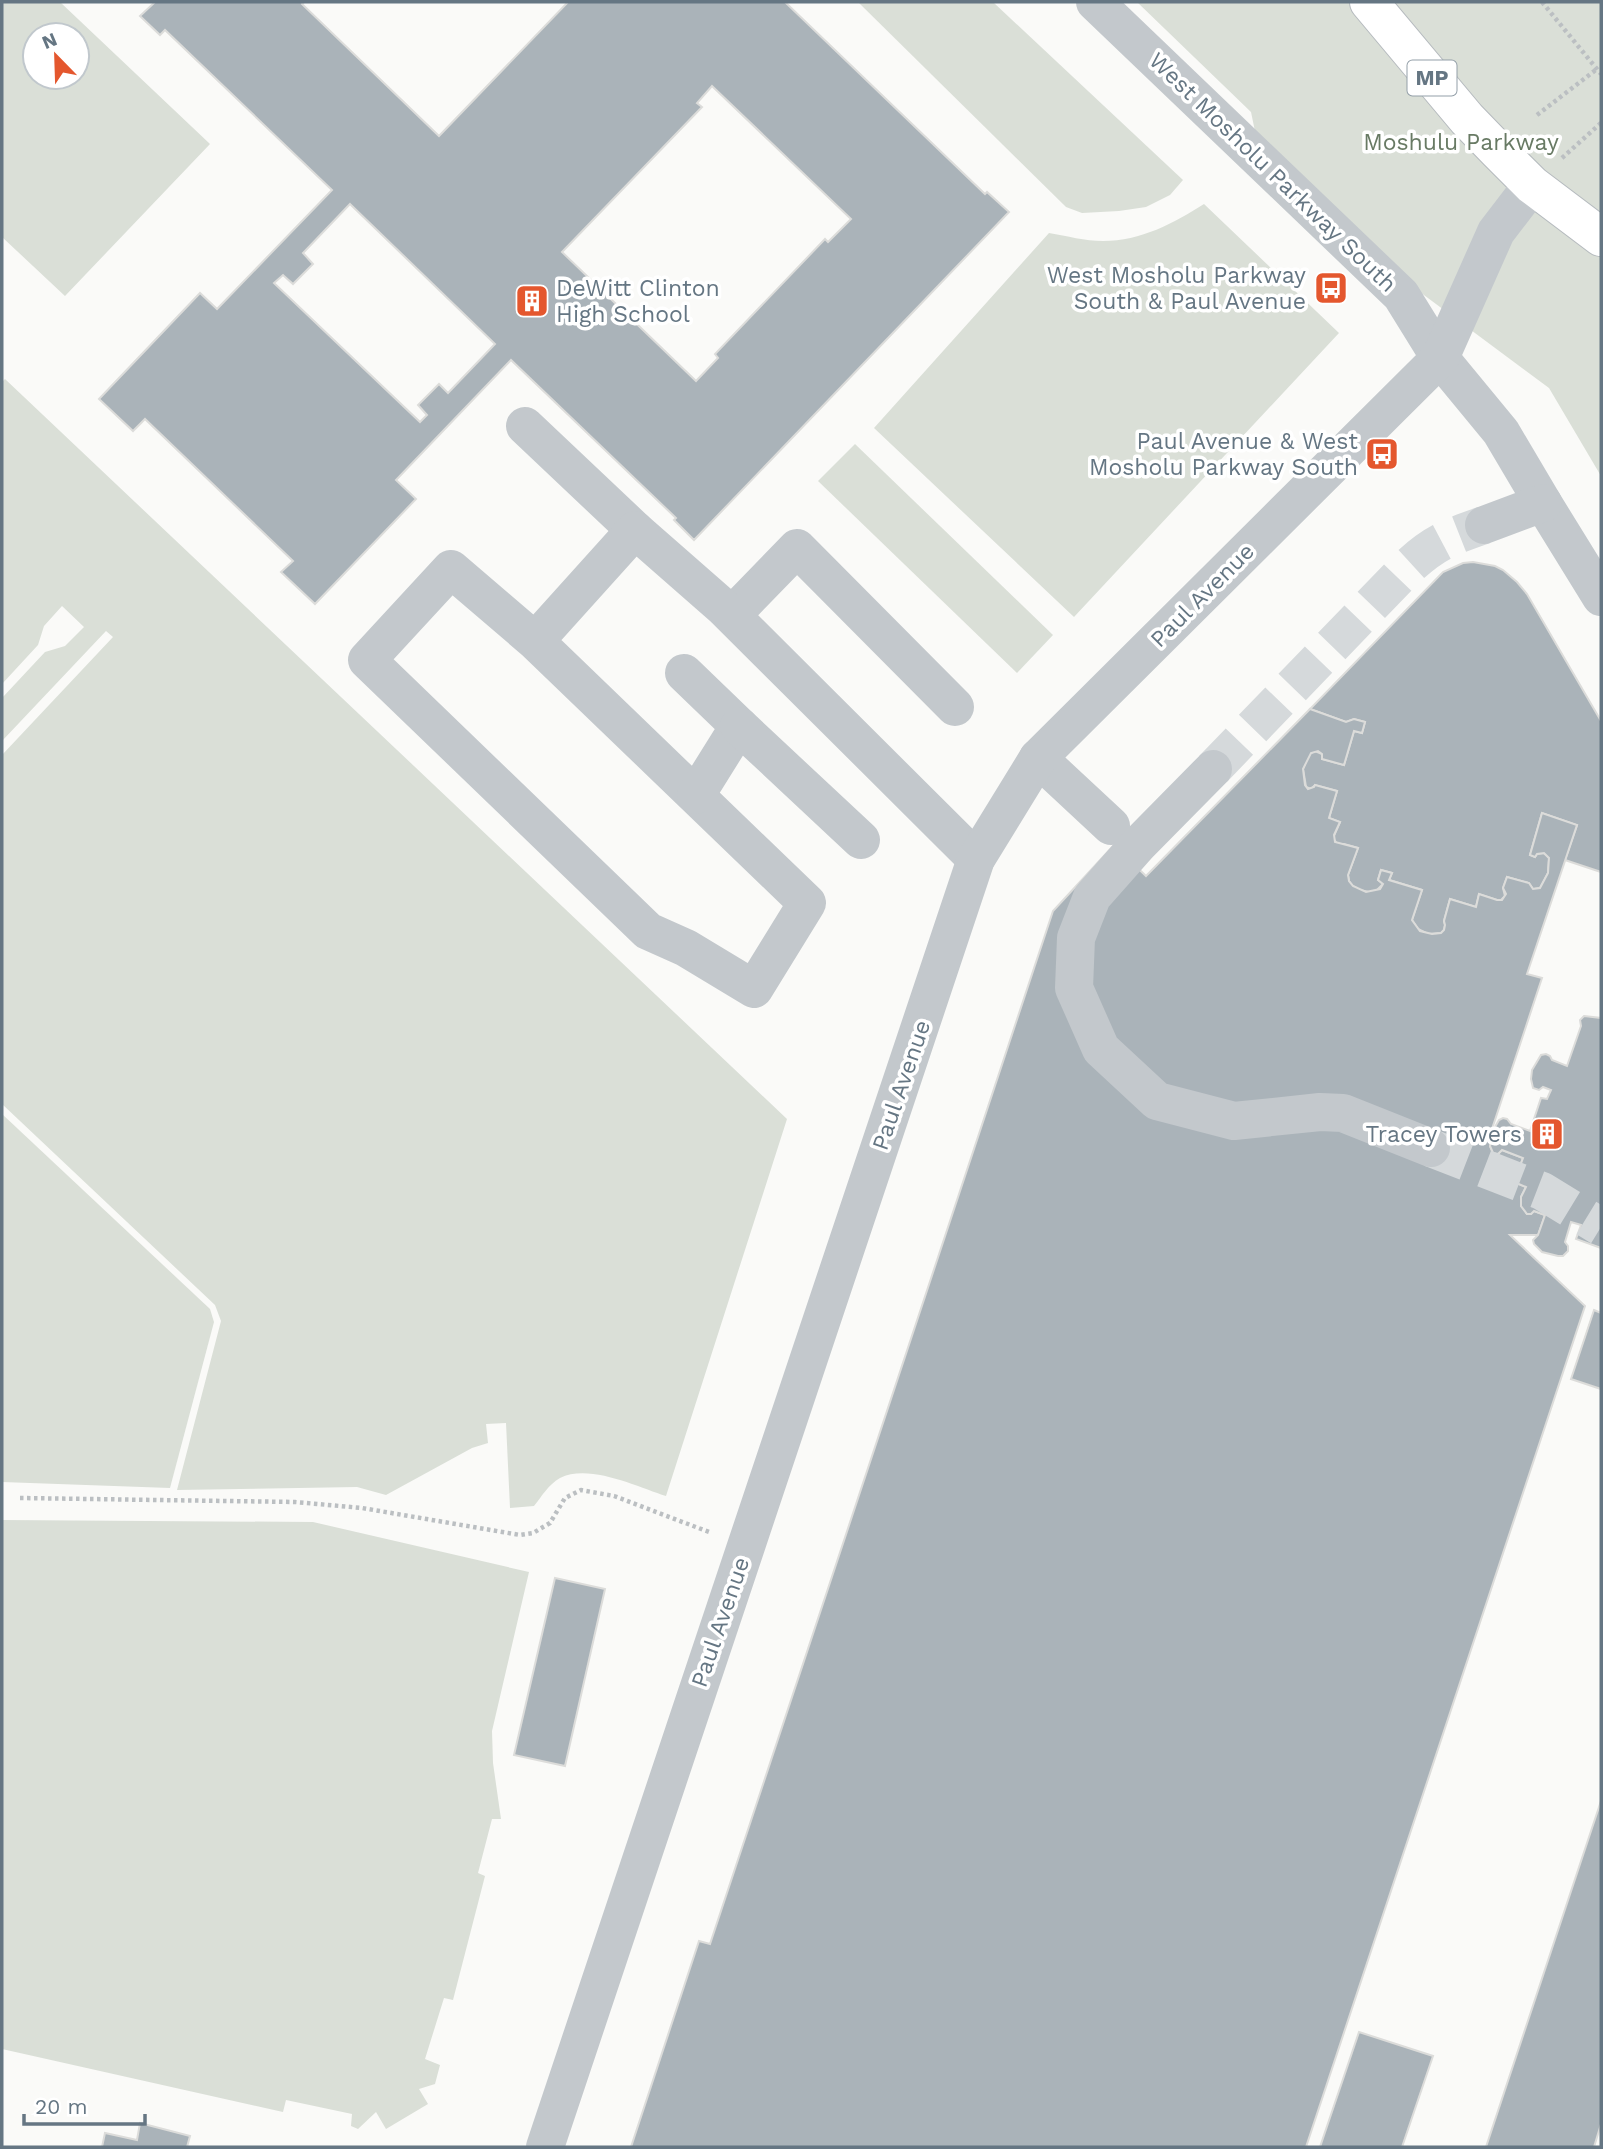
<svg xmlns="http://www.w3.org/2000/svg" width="1603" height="2149" font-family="'Work Sans',sans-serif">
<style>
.green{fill:#dadfd7;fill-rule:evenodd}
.building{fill:#aab3b9;stroke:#dcdcda;stroke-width:2;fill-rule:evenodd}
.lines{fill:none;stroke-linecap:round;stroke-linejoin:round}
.minor-tunnel{stroke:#d5d9db;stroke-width:38;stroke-dasharray:38 19;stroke-linecap:butt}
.major-casing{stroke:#b5babe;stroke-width:40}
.path{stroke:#bbbfc2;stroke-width:4.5;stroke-dasharray:3.5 3.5;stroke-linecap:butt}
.minor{stroke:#c3c8cc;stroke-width:38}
.major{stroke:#fff;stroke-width:38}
.labels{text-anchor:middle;stroke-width:7;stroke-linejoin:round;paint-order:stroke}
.shield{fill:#fff;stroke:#939fa8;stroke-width:2}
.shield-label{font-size:21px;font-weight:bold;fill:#657683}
.park-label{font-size:23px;fill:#687a64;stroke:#fff}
.street-label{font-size:23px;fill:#657683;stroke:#fff}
.poi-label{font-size:23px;fill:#657683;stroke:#fff;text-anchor:end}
</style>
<rect width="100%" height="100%" fill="#fafaf8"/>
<g class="green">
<path d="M2 2H60L210 144 65 296 2 237ZM35 35H77V77H35Z"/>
<path d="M858 2H993L1183 180 1170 195 1146 207 1119 211 1082 213 1066 207Z"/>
<path d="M1137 2H1601V476L1549 388 1397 275 1257 141 1251 112Z"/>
<path d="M1204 204 1339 333 1074 617 874 428 1049 233C1067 236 1085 241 1103 241 1141 241 1174 223 1204 204Z"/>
<path d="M5 379 787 1119 666 1496C638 1487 589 1463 560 1478 548 1485 542 1496 534 1506L510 1508 506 1423 486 1424 488 1443 472 1448 386 1495 357 1487 177 1490 221 1321 215 1305 2 1104V755L113 637 106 631 2 741V698L45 652 65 646 84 627 62 606 44 626 38 645 2 684V382Z"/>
<path d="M855 444 1053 635 1017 673 818 481Z"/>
<path d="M2 1114 210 1309 214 1322 170 1488 2 1482Z"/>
<path d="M2 1520 313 1522 529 1572 492 1731 493 1763 501 1819H492L478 1873 485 1876 453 2000 444 1998 425 2059 440 2065 435 2084 419 2089 428 2104 386 2129 376 2112 358 2129 351 2126 352 2114 286 2100 283 2112 2 2049Z"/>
</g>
<g class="building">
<path d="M155 2H304L302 4 439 136 568 2H785L985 194 987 192 1009 212 694 540 674 520 676 518 511 360 396 480 416 499 315 604 281 572 293 561 145 419 133 431 99 399 200 293 217 309 332 190 165 30 160 35 140 16ZM712 86 851 219 828 242 825 239 715 354 718 358 696 381 562 252 702 107 697 103ZM350 204 495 344 448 393 439 384 418 405 427 415 420 422 274 283 283 275 293 284 313 264 303 253Z"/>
<path d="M1473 562 1495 566 1503 570 1517 582 1527 594 1601 721V872L1565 860 1577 825 1542 813 1530 855 1535 857 1537 854 1544 853 1549 858 1548 873 1540 888 1533 889 1529 883 1507 877 1503 888 1505 896 1500 901 1479 894 1476 907 1450 899 1444 921 1445 925 1444 930 1441 933 1428 934 1418 929 1412 920 1422 890 1389 880 1392 873 1381 870 1378 880 1383 884 1376 891 1369 892 1360 890 1353 886 1349 881 1348 875 1358 848 1344 844 1338 845 1333 838 1340 822 1329 818 1337 791 1315 785 1311 789 1306 787 1303 769 1309 754 1315 751 1322 754V759L1344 765 1354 731 1362 733 1365 722 1354 719 1346 722 1310 709 1443 572 1463 563Z"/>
<path d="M1310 709 1346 722 1354 719 1365 722 1362 733 1354 731 1344 765 1322 759V754L1318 751 1311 753 1303 769 1305 785 1308 789 1314 787 1315 785 1337 791 1329 818 1340 822 1334 835 1335 842 1358 848 1348 875 1349 881 1353 886 1366 892 1380 889 1383 884 1378 880 1381 870 1392 873 1389 880 1422 890 1412 920 1420 931 1432 934 1441 933 1444 930 1445 925 1444 921 1450 899 1476 907 1479 894 1497 900H1502L1506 894 1503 888 1507 877 1529 883 1533 889 1540 888 1548 873 1549 858 1544 853 1537 854 1535 857 1530 855 1542 813 1577 825 1527 974 1542 978 1492 1129 1490 1146 1493 1153 1498 1154 1502 1150 1523 1158 1514 1182 1526 1187 1521 1197V1206L1527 1214H1531L1534 1211 1545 1215 1538 1235H1510L1585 1306 1306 2147H631L699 1941 710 1944 1053 911 1114 845 1146 876Z"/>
<path d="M1584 1016 1601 1018V1248L1576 1239 1581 1225 1571 1222 1565 1242 1568 1246V1251L1563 1256H1558L1542 1252 1534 1244 1533 1240 1538 1235 1545 1215 1534 1211 1531 1214H1527L1521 1206V1197L1526 1187 1514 1182 1523 1158 1502 1150 1498 1154 1493 1153 1490 1146 1495 1127 1499 1120 1503 1118 1507 1119 1511 1124 1530 1131 1541 1098 1547 1099 1551 1090 1543 1087 1539 1090 1533 1088 1531 1079 1532 1070 1541 1055 1546 1054 1550 1056 1552 1060 1567 1066 1581 1026 1580 1020Z"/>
<path d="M1594 1310 1601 1313V1389L1571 1379Z"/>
<path d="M555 1578 605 1589 565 1766 514 1755Z"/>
<path d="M1601 1801V2124L1594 2147H1486Z"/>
<path d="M1359 2032 1433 2056 1402 2147H1320Z"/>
<path d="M140 2123 190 2136 187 2147H102L105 2133 137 2140Z"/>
</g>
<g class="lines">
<g class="minor-tunnel">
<path d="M1213 769 1405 570C1433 543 1447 538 1484 525"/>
<path d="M1431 1148 1542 1191 1601 1227"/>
</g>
<defs>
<path id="major" d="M1369 2 1467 119 1498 151 1532 185 1601 237"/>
</defs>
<use href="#major" class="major-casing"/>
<g class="path">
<path d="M1542 2 1601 74"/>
<path d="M1537 115 1597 69"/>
<path d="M1562 158 1601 123"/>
<path d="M20 1498 295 1502 362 1508 520 1535 533 1533 550 1523 565 1498 581 1490 614 1496 709 1532"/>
</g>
<g class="minor">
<path d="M1095 2 1401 295 1440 358 1501 432 1543 503 1601 597"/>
<path d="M525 426 635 530"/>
<path d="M1484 525 1543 503"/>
<path d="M732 615 797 548 955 707"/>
<path d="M535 641 451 569 367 660 648 931 686 948 754 989 807 903 535 641 635 530 724 608 976 859"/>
<path d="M684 673 739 726 696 795"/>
<path d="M739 726 861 840"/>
<path d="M1038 758 1111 826"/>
<path d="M1213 769 1138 845 1092 897 1076 938 1074 988 1101 1049 1157 1101 1234 1121 1320 1112 1343 1113 1431 1148"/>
<path d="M545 2147 976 859 1038 758 1440 358 1496 232 1532 185"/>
</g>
<use href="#major" class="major"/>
</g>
<defs>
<symbol id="bus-square" viewBox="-11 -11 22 22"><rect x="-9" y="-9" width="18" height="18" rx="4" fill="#e4572e" stroke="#fff"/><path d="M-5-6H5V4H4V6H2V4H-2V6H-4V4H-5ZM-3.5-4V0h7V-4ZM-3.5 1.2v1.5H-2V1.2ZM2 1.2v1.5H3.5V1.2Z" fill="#fff"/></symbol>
<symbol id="building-square" viewBox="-11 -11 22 22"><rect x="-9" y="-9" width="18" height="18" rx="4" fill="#e4572e" stroke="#fff"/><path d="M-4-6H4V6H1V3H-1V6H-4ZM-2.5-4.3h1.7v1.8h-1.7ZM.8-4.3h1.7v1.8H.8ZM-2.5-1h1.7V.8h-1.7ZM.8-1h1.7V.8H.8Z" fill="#fff"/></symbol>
</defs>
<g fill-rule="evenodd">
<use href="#bus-square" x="1312" y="269" width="38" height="38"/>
<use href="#building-square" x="513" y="282" width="38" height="38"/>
<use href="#bus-square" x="1363" y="435" width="38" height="38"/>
<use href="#building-square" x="1528" y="1115" width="38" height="38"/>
</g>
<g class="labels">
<rect class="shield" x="1407.5" y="60.5" width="49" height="35" rx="5"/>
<g class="shield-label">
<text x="1432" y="85">MP</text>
</g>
<g class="park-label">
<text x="1461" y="150">Moshulu Parkway</text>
</g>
<g class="street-label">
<text transform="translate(1273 172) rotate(44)" y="8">West Mosholu Parkway South</text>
<text transform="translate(1202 595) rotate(-45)" y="8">Paul Avenue</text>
<text transform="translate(901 1085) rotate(-71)" y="8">Paul Avenue</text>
<text transform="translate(720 1622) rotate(-71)" y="8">Paul Avenue</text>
</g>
<g class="poi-label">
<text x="1306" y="283">West Mosholu Parkway<tspan x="1306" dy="26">South &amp; Paul Avenue</tspan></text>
<text x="556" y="296" text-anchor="start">DeWitt Clinton<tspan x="556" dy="26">High School</tspan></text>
<text x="1358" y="449">Paul Avenue &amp; West<tspan x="1358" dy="26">Mosholu Parkway South</tspan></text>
<text x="1522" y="1142">Tracey Towers</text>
</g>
</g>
<rect width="1603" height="2149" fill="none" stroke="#657683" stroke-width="7"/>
<g transform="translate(56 56) rotate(337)"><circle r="33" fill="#ffffff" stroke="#c1c8cd" stroke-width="2"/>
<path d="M0-5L12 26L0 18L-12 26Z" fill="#e4572e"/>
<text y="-10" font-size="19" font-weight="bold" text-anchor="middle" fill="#657683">N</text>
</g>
<path d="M24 2114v10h121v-10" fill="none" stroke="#657683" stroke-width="3.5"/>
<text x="35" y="2114" font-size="21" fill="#657683" stroke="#ffffff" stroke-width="5" paint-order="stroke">20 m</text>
</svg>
